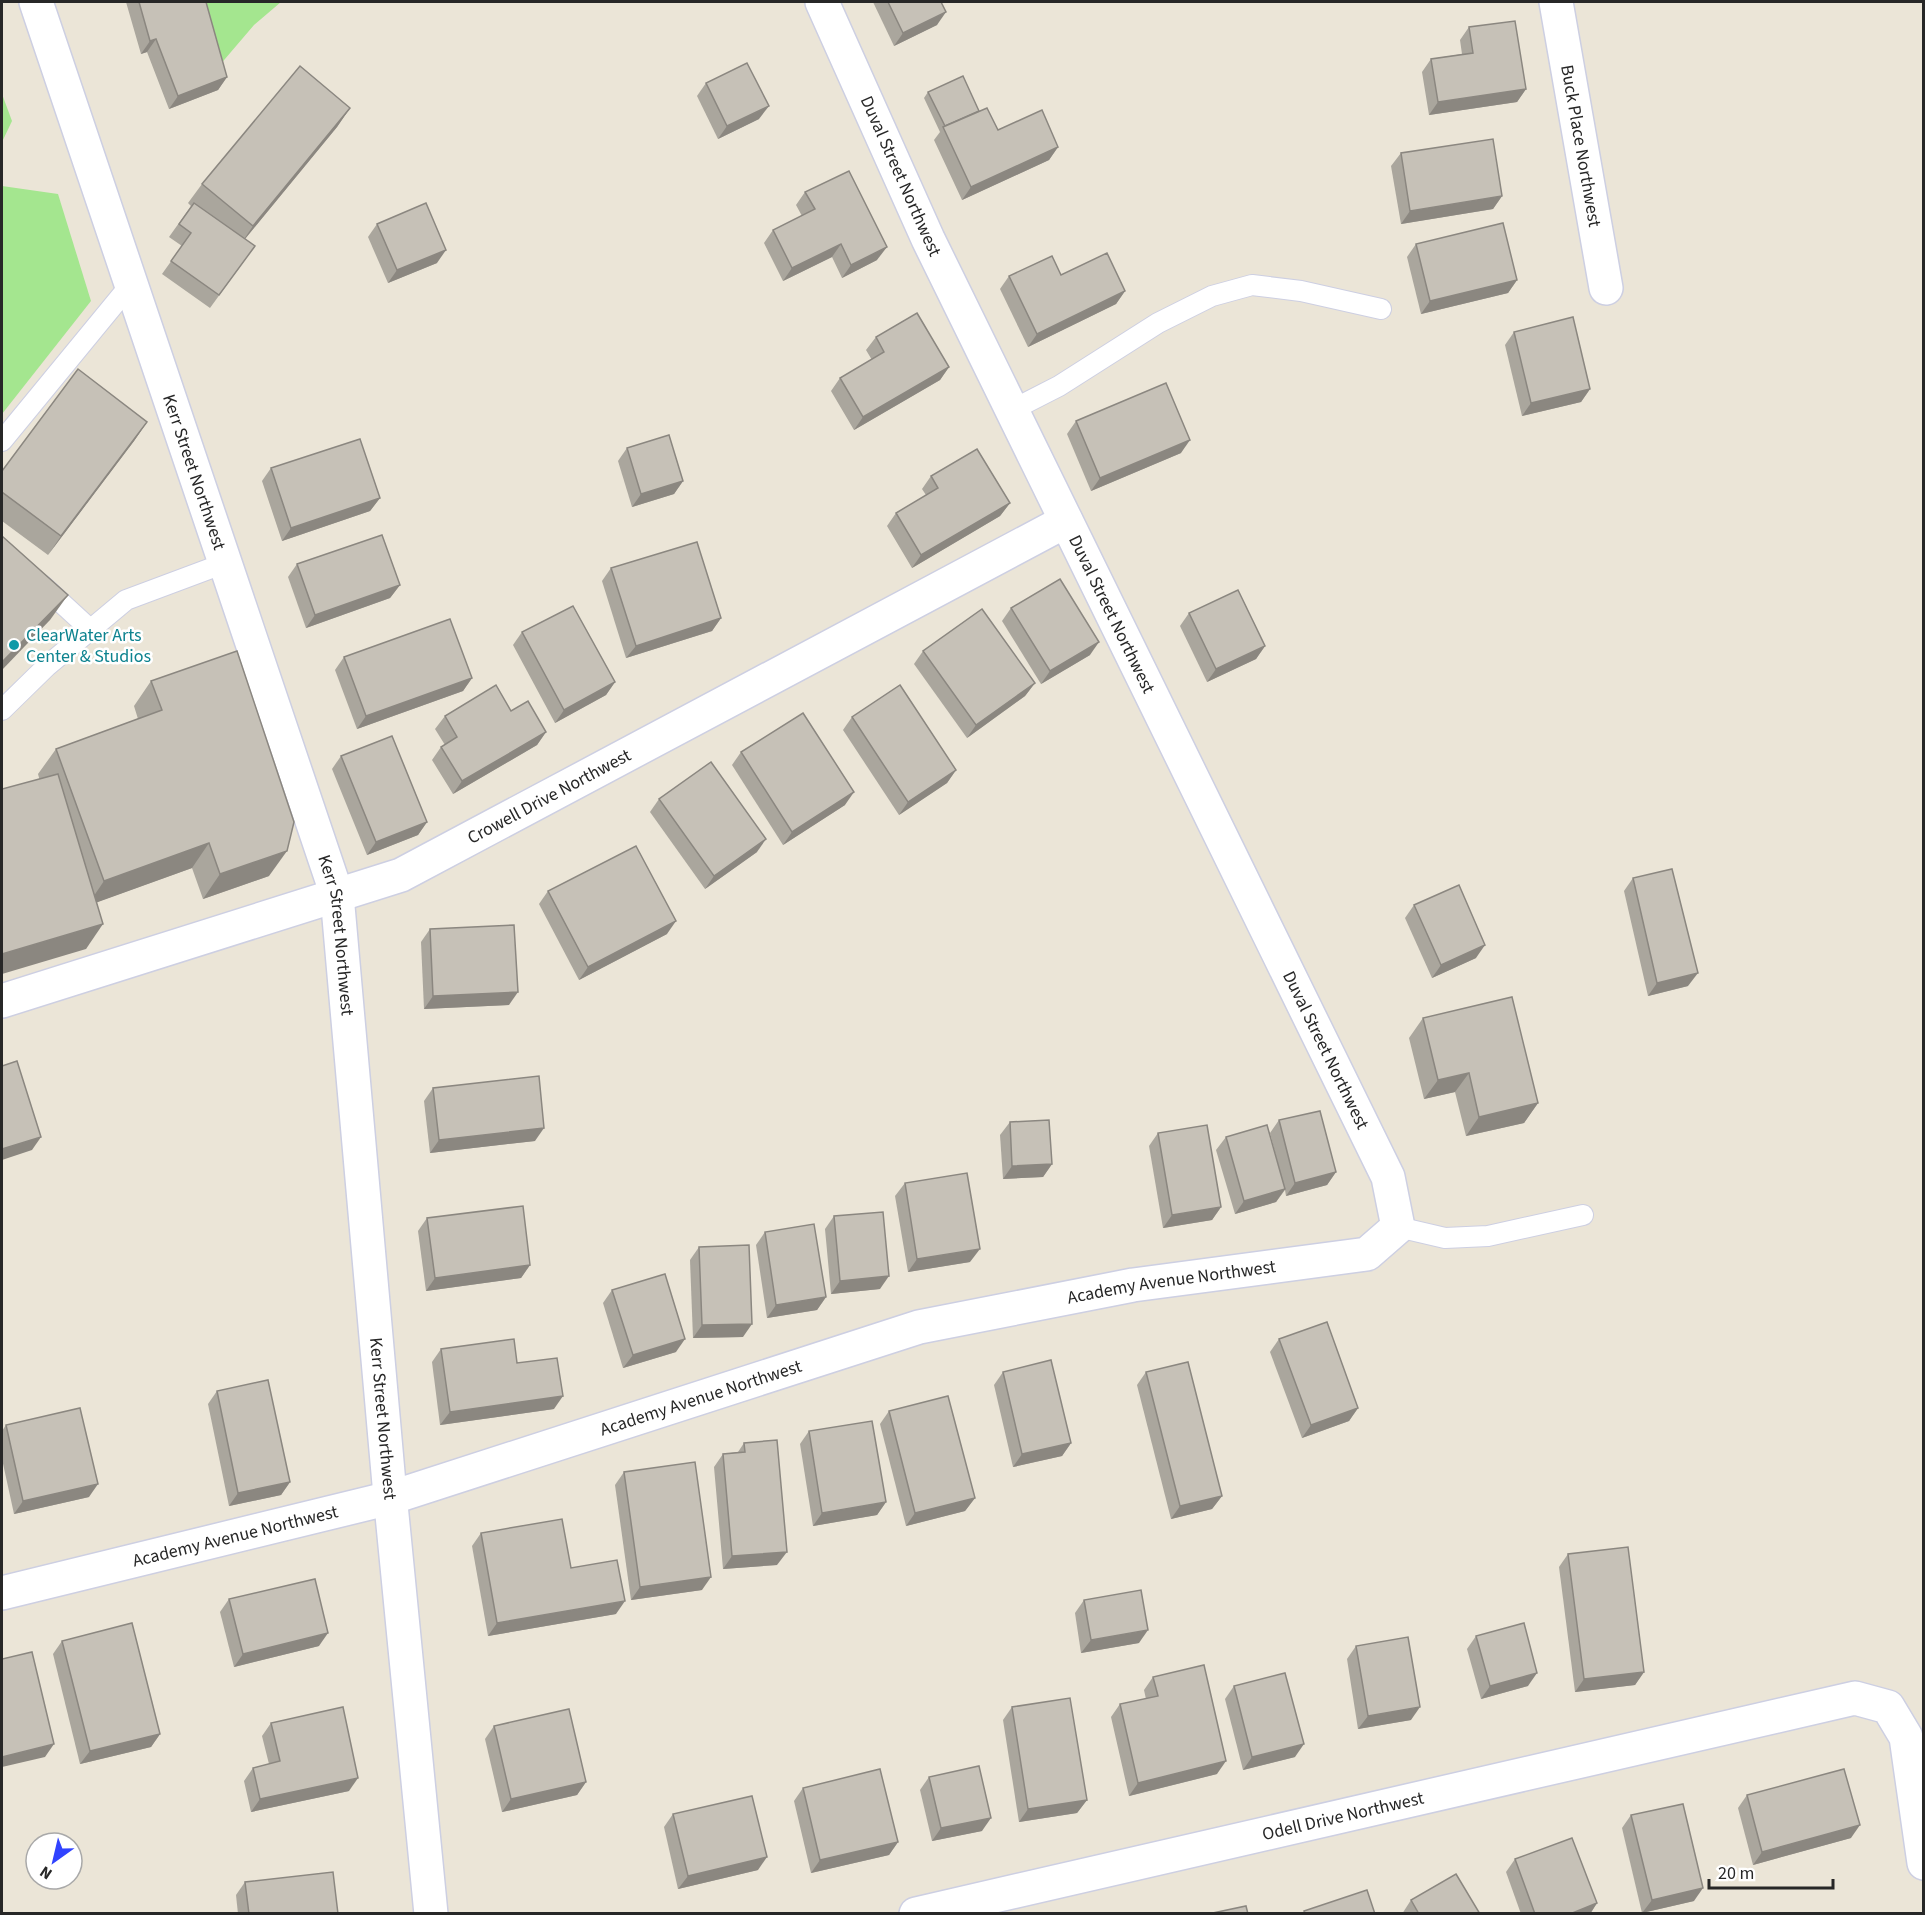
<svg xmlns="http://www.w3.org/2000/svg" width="1925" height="1915" font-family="'Source Sans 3',sans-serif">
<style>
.green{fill:#a4e68f}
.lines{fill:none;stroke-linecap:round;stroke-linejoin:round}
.service-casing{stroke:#cdcfe2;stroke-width:22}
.minor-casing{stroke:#cdcfe2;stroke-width:36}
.tertiary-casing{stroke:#cdcfe2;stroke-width:36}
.service{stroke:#fff;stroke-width:20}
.minor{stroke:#fff;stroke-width:33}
.tertiary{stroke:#fff;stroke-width:33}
.wall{fill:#aaa69d}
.shaded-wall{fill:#8b8780}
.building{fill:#c6c1b7;stroke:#8b8780;stroke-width:1.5}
.culture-dot{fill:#0f9aa8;stroke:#fff;stroke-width:2}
.labels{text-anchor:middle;stroke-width:5;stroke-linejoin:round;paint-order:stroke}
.street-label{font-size:18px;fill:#272727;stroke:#fff}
.culture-label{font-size:18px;fill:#0d838f;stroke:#fff;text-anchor:start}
</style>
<rect width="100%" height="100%" fill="#ebe5d7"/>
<g class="green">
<path d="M193 2H281L254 25 213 73Z"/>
<path d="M2 94 12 121 2 142Z"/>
<path d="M2 186 58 194 91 301 2 414Z"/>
</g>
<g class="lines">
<defs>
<g id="service">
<path d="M1012 410 1059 386 1158 323 1212 296 1252 285 1301 291 1381 309"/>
<path d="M2 441 131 284"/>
<path d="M42 585 91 630"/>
<path d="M2 710 47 666 126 600 225 563"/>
<path d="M1398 1227 1445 1238 1488 1236 1583 1215"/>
</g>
<g id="minor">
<path id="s1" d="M1556 2 1606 288"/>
<path id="s2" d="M2 1001 401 875 1066 521"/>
<path id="s3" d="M2 1593 390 1498 919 1327 1133 1285 1367 1254 1398 1227 1388 1177 928 239 822 2"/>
<path id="s4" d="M916 1914 1855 1698 1888 1707 1906 1737 1924 1863"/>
</g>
<g id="tertiary">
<path id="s5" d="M36 2 337 895 389 1484 431 1914"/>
</g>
</defs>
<use href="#service" class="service-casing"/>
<use href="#minor" class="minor-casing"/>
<use href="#tertiary" class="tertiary-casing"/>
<use href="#service" class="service"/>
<use href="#minor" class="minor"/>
<use href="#tertiary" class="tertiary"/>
</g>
<g class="wall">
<path d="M126 2H206L227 77 218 90 169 109 147 52 141 54Z"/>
<path d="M873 2H941L937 25 894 46Z"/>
<path d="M1469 27 1526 89 1517 102 1429 115 1422 72 1431 59 1462 54 1460 40Z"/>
<path d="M706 83 759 119 718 139 697 96Z"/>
<path d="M928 92 979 111 998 130 1058 147 1049 160 962 200 934 140 940 132 924 98Z"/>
<path d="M350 108 337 127 245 239 255 246 210 308 162 274 182 246 169 237 191 206 188 203 202 184Z"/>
<path d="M1401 153 1502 196 1493 209 1401 224 1391 166Z"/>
<path d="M805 192 877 260 842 278 832 257 783 281 764 243 773 230 802 216 796 205Z"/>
<path d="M377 224 437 263 388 283 368 237Z"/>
<path d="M1416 244 1517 280 1508 293 1421 314 1407 257Z"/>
<path d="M1061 275 1125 291 1116 304 1028 347 1000 289 1009 276Z"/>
<path d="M1514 332 1590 389 1581 402 1522 416 1505 345Z"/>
<path d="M876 337 949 367 940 380 854 430 831 391 840 378 872 360 866 350Z"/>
<path d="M1076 421 1181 453 1091 491 1067 434Z"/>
<path d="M147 422 134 441 48 555 2 521V471Z"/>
<path d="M627 448 683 481 674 494 632 507 618 461Z"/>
<path d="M271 468 380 498 370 511 282 541 262 481Z"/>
<path d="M931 476 1010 503 1000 516 912 568 887 526 896 513 926 495 922 489Z"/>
<path d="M297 564 400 585 390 598 306 628 288 577Z"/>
<path d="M611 568 721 618 712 631 626 658 602 581Z"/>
<path d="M1011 608 1090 655 1041 684 1002 621Z"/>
<path d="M1189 613 1265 646 1256 659 1207 682 1180 626Z"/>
<path d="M522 632 615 682 606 695 555 723 513 645Z"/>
<path d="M923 651 1035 683 1025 696 967 738 914 664Z"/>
<path d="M344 657 472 678 463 691 357 729 335 670Z"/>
<path d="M151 681 269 876 203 899 192 868 97 902 86 949 38 774 56 749 138 719 134 706Z"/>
<path d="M511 711 546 732 537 745 453 794 432 760 441 747 445 745 435 729 445 716Z"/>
<path d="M852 717 956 770 947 783 899 815 843 730Z"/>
<path d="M741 752 845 805 783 845 732 765Z"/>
<path d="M341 756 427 822 418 835 367 855 332 769Z"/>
<path d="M659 799 757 852 705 889 650 812Z"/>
<path d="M1633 878 1688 986 1648 996 1624 891Z"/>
<path d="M548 891 667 934 579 980 539 904Z"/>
<path d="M1414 905 1476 958 1432 978 1405 918Z"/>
<path d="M430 929 509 1005 424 1009 421 942Z"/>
<path d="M1423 1018 1538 1103 1524 1123 1466 1136 1455 1092 1424 1099 1409 1038Z"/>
<path d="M433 1088 535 1141 430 1153 424 1101Z"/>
<path d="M1279 1120 1336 1172 1327 1185 1286 1196 1285 1190 1276 1202 1235 1214 1216 1150 1226 1137 1279 1168 1270 1133Z"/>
<path d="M1010 1122 1052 1164 1043 1177 1003 1179 1000 1135Z"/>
<path d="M1158 1133 1221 1207 1212 1220 1163 1228 1149 1146Z"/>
<path d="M905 1183 970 1262 908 1272 895 1196Z"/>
<path d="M834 1216 880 1289 831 1294 825 1229Z"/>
<path d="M427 1218 530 1265 521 1278 426 1291 418 1231Z"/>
<path d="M765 1232 826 1297 817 1310 767 1318 756 1245Z"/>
<path d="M699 1247 743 1337 693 1338 690 1260Z"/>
<path d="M612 1290 676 1352 623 1368 603 1303Z"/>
<path d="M1279 1339 1358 1408 1349 1421 1302 1438 1270 1352Z"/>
<path d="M441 1349 554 1409 440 1425 432 1362Z"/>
<path d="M1003 1372 1071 1443 1062 1456 1013 1467 994 1385Z"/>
<path d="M1146 1372 1222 1496 1212 1509 1171 1519 1137 1385Z"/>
<path d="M217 1391 290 1482 281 1495 229 1506 208 1404Z"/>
<path d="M889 1411 975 1498 965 1511 906 1526 880 1424Z"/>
<path d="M6 1425 89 1497 14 1514 2 1459V1431Z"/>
<path d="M809 1431 886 1502 877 1515 813 1526 800 1444Z"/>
<path d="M744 1443 777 1565 723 1569 714 1467 723 1454 738 1452Z"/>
<path d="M624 1472 702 1590 631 1600 615 1485Z"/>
<path d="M481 1533 571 1568 616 1614 488 1636 472 1546Z"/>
<path d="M1568 1554 1644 1672 1635 1685 1575 1692 1559 1567Z"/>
<path d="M229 1599 319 1646 234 1667 220 1612Z"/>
<path d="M1084 1600 1139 1643 1081 1653 1075 1613Z"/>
<path d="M1476 1636 1528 1686 1481 1699 1467 1649Z"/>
<path d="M62 1641 160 1734 151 1747 80 1764 53 1654Z"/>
<path d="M1356 1646 1411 1720 1358 1729 1347 1659Z"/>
<path d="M1153 1677 1217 1774 1129 1796 1111 1717 1120 1704 1146 1699 1144 1690Z"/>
<path d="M1234 1686 1295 1757 1243 1770 1225 1699Z"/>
<path d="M1012 1707 1087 1800 1077 1813 1019 1822 1003 1720Z"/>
<path d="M271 1723 349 1791 251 1812 244 1781 253 1768 269 1764 262 1736Z"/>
<path d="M494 1726 586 1782 577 1795 502 1812 485 1739Z"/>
<path d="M929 1777 982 1831 932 1841 920 1790Z"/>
<path d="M803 1788 898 1842 889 1855 811 1873 794 1801Z"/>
<path d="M1747 1795 1851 1838 1753 1865 1738 1808Z"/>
<path d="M673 1814 758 1870 678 1889 664 1827Z"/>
<path d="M1631 1815 1694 1901 1642 1913 1622 1828Z"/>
<path d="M1515 1859 1597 1903 1590 1914H1521L1506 1872Z"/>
<path d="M245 1882 338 1914H238L236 1895Z"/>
<path d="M1411 1900 1480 1914H1402Z"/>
</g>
<g class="shaded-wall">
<path d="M946 12 937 25 894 46 903 33Z"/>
<path d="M156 39 147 52 141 54 150 41Z"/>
<path d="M227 77 218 90 169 109 178 96Z"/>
<path d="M1526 89 1517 102 1429 115 1438 102Z"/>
<path d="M769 106 759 119 718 139 727 126Z"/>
<path d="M350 108 337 127 240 245 253 226Z"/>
<path d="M1058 147 1049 160 962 200 971 187Z"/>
<path d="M1502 196 1493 209 1401 224 1410 211Z"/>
<path d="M841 244 832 257 783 281 792 268Z"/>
<path d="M887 247 877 260 842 278 851 265Z"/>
<path d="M446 250 437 263 388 283 397 270Z"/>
<path d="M1517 280 1508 293 1421 314 1430 301Z"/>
<path d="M1125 291 1116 304 1028 347 1037 334Z"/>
<path d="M949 367 940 380 854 430 863 417Z"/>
<path d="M1590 389 1581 402 1522 416 1531 403Z"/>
<path d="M147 422 134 441 48 555 61 536Z"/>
<path d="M1190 440 1181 453 1091 491 1100 478Z"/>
<path d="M683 481 674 494 632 507 641 494Z"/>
<path d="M380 498 370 511 282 541 291 528Z"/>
<path d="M1010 503 1000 516 912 568 921 555Z"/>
<path d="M400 585 390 598 306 628 315 615Z"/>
<path d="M68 595 50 620 2 670V662Z"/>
<path d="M721 618 712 631 626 658 636 646Z"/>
<path d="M1099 642 1090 655 1041 684 1050 671Z"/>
<path d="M1265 646 1256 659 1207 682 1216 669Z"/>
<path d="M472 678 463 691 357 729 366 716Z"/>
<path d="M615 682 606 695 555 723 564 710Z"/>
<path d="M1035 683 1025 696 967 738 976 725Z"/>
<path d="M546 732 537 745 453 794 462 781Z"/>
<path d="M956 770 947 783 899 815 908 802Z"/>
<path d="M854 792 845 805 783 845 792 832Z"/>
<path d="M427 822 418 835 367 855 376 842Z"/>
<path d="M766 839 757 852 705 889 714 876Z"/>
<path d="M209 843 192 868 87 906 104 881Z"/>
<path d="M287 851 269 876 203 899 220 874Z"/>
<path d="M676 921 667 934 579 980 588 967Z"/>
<path d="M103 924 86 949 2 974V954Z"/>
<path d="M1485 945 1476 958 1432 978 1441 965Z"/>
<path d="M1698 973 1688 986 1648 996 1657 983Z"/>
<path d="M518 992 509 1005 424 1009 433 996Z"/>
<path d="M1469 1073 1455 1092 1424 1099 1438 1080Z"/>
<path d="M1538 1103 1524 1123 1466 1136 1479 1117Z"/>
<path d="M544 1128 535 1141 430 1153 439 1140Z"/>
<path d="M41 1137 32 1150 2 1160V1149Z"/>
<path d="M1052 1164 1043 1177 1003 1179 1012 1166Z"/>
<path d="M1336 1172 1327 1185 1286 1196 1295 1183Z"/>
<path d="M1285 1189 1276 1202 1235 1214 1244 1201Z"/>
<path d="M1221 1207 1212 1220 1163 1228 1172 1215Z"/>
<path d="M980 1249 970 1262 908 1272 917 1259Z"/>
<path d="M530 1265 521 1278 426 1291 435 1278Z"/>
<path d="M889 1276 880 1289 831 1294 840 1281Z"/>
<path d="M826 1297 817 1310 767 1318 776 1305Z"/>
<path d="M752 1324 743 1337 693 1338 702 1325Z"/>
<path d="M685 1339 676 1352 623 1368 633 1355Z"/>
<path d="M563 1396 554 1409 440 1425 450 1412Z"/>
<path d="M1358 1408 1349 1421 1302 1438 1311 1425Z"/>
<path d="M1071 1443 1062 1456 1013 1467 1022 1454Z"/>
<path d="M290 1482 281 1495 229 1506 238 1493Z"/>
<path d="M98 1484 89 1497 14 1514 23 1501Z"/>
<path d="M1222 1496 1212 1509 1171 1519 1180 1506Z"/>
<path d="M975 1498 965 1511 906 1526 915 1513Z"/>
<path d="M886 1502 877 1515 813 1526 822 1513Z"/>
<path d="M787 1552 777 1565 723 1569 732 1556Z"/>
<path d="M711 1577 702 1590 631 1600 640 1587Z"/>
<path d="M625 1601 616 1614 488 1636 497 1623Z"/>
<path d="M1148 1630 1139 1643 1081 1653 1091 1640Z"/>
<path d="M328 1633 319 1646 234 1667 243 1654Z"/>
<path d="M1644 1672 1635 1685 1575 1692 1584 1679Z"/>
<path d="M1537 1673 1528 1686 1481 1699 1490 1686Z"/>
<path d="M1420 1707 1411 1720 1358 1729 1368 1716Z"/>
<path d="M160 1734 151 1747 80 1764 90 1751Z"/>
<path d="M54 1744 45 1757 2 1767V1757Z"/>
<path d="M1304 1744 1295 1757 1243 1770 1252 1757Z"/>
<path d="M1226 1761 1217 1774 1129 1796 1138 1783Z"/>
<path d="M358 1778 349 1791 251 1812 260 1799Z"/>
<path d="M586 1782 577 1795 502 1812 511 1799Z"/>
<path d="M1087 1800 1077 1813 1019 1822 1028 1809Z"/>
<path d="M991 1818 982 1831 932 1841 941 1828Z"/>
<path d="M1860 1825 1851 1838 1753 1865 1762 1852Z"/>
<path d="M898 1842 889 1855 811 1873 820 1860Z"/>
<path d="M767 1857 758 1870 678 1889 688 1876Z"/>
<path d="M1703 1888 1694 1901 1642 1913 1652 1900Z"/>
<path d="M1597 1903 1590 1914H1570Z"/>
</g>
<g class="building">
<path d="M139 2H206L227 77 178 96 156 39 150 41Z"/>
<path d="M888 2H941L946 12 903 33Z"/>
<path d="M1515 21 1526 89 1438 102 1431 59 1473 53 1469 27Z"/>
<path d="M747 63 769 106 727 126 706 83Z"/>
<path d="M300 66 350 108 253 226 202 184Z"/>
<path d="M963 76 979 111 945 126 928 92Z"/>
<path d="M987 108 998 130 1042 110 1058 147 971 187 943 127Z"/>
<path d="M1493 139 1502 196 1410 211 1401 153Z"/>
<path d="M849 171 887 247 851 265 841 244 792 268 773 230 815 209 805 192Z"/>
<path d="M194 203 255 246 219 295 171 261 191 233 179 224Z"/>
<path d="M426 203 446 250 397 270 377 224Z"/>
<path d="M1503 223 1517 280 1430 301 1416 244Z"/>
<path d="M1107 253 1125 291 1037 334 1009 276 1052 256 1061 275Z"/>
<path d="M917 313 949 367 863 417 840 378 884 352 876 337Z"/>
<path d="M1573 317 1590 389 1531 403 1514 332Z"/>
<path d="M78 369 147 422 61 536 2 492V471Z"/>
<path d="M1166 383 1190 440 1100 478 1076 421Z"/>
<path d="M669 435 683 481 641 494 627 448Z"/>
<path d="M360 439 380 498 291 528 271 468Z"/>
<path d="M977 449 1010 503 921 555 896 513 938 488 931 476Z"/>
<path d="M382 535 400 585 315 615 297 564Z"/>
<path d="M2 536 68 595 2 662Z"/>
<path d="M697 542 721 618 636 646 611 568Z"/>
<path d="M1060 579 1099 642 1050 671 1011 608Z"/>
<path d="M1238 590 1265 646 1216 669 1189 613Z"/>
<path d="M573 606 615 682 564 710 522 632Z"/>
<path d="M982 609 1035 683 976 725 923 651Z"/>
<path d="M450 619 472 678 366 716 344 657Z"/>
<path d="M237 651 294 822 287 851 220 874 209 843 104 881 56 749 162 710 151 681Z"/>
<path d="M496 685 511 711 528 701 546 732 462 781 441 747 457 737 445 716Z"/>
<path d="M900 685 956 770 908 802 852 717Z"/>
<path d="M803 713 854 792 792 832 741 752Z"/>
<path d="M392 736 427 822 376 842 341 756Z"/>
<path d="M711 762 766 839 714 876 659 799Z"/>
<path d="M58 774 103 924 2 954V789Z"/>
<path d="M636 846 676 921 588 967 548 891Z"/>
<path d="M1672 869 1698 973 1657 983 1633 878Z"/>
<path d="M1459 885 1485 945 1441 965 1414 905Z"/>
<path d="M514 925 518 992 433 996 430 929Z"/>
<path d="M1512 997 1538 1103 1479 1117 1469 1073 1438 1080 1423 1018Z"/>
<path d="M17 1061 41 1137 2 1149V1066Z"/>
<path d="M539 1076 544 1128 439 1140 433 1088Z"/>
<path d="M1320 1111 1336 1172 1295 1183 1279 1120Z"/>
<path d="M1049 1120 1052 1164 1012 1166 1010 1122Z"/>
<path d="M1207 1125 1221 1207 1172 1215 1158 1133Z"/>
<path d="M1267 1125 1285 1189 1244 1201 1226 1137Z"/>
<path d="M967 1173 980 1249 917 1259 905 1183Z"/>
<path d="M523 1206 530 1265 435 1278 427 1218Z"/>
<path d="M883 1212 889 1276 840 1281 834 1216Z"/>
<path d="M814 1224 826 1297 776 1305 765 1232Z"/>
<path d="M749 1245 752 1324 702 1325 699 1247Z"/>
<path d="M665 1274 685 1339 633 1355 612 1290Z"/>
<path d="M1327 1322 1358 1408 1311 1425 1279 1339Z"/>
<path d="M514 1339 517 1363 557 1358 563 1396 450 1412 441 1349Z"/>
<path d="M1051 1360 1071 1443 1022 1454 1003 1372Z"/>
<path d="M1188 1362 1222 1496 1180 1506 1146 1372Z"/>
<path d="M268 1380 290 1482 238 1493 217 1391Z"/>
<path d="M948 1396 975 1498 915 1513 889 1411Z"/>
<path d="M80 1408 98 1484 23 1501 6 1425Z"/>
<path d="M872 1421 886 1502 822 1513 809 1431Z"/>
<path d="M777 1440 787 1552 732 1556 723 1454 745 1452 744 1443Z"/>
<path d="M695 1462 711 1577 640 1587 624 1472Z"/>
<path d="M562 1519 571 1568 617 1560 625 1601 497 1623 481 1533Z"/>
<path d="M1628 1547 1644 1672 1584 1679 1568 1554Z"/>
<path d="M315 1579 328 1633 243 1654 229 1599Z"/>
<path d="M1141 1590 1148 1630 1091 1640 1084 1600Z"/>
<path d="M132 1623 160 1734 90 1751 62 1641Z"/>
<path d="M1524 1623 1537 1673 1490 1686 1476 1636Z"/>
<path d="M1408 1637 1420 1707 1368 1716 1356 1646Z"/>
<path d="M32 1652 54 1744 2 1757V1659Z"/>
<path d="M1204 1665 1226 1761 1138 1783 1120 1704 1158 1696 1153 1677Z"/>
<path d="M1285 1673 1304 1744 1252 1757 1234 1686Z"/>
<path d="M1070 1698 1087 1800 1028 1809 1012 1707Z"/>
<path d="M343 1707 358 1778 260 1799 253 1768 280 1761 271 1723Z"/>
<path d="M569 1709 586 1782 511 1799 494 1726Z"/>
<path d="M979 1766 991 1818 941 1828 929 1777Z"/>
<path d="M880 1769 898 1842 820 1860 803 1788Z"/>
<path d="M1844 1769 1860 1825 1762 1852 1747 1795Z"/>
<path d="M752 1796 767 1857 688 1876 673 1814Z"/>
<path d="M1683 1804 1703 1888 1652 1900 1631 1815Z"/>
<path d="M1572 1838 1597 1903 1570 1914H1535L1515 1859Z"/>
<path d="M333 1872 338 1914H249L245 1882Z"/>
<path d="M1456 1874 1480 1914H1419L1411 1900Z"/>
<path d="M1367 1890 1375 1914H1305L1304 1911Z"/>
<path d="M1246 1906 1248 1914H1208Z"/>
</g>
<circle class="culture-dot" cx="14" cy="645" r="6"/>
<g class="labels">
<g class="street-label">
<text dy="6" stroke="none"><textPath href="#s1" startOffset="146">Buck Place Northwest</textPath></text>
<text transform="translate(901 176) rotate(66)" y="6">Duval Street Northwest</text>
<text dy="6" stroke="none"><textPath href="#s5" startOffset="496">Kerr Street Northwest</textPath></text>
<text transform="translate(1112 614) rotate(64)" y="6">Duval Street Northwest</text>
<text dy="6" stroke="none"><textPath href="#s2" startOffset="586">Crowell Drive Northwest</textPath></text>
<text dy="6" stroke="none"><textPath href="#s5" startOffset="982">Kerr Street Northwest</textPath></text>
<text transform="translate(1326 1050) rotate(64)" y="6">Duval Street Northwest</text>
<text dy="6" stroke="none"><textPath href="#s3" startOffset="1212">Academy Avenue Northwest</textPath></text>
<text dy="6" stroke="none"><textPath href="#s3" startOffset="726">Academy Avenue Northwest</textPath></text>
<text dy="6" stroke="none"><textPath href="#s5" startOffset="1468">Kerr Street Northwest</textPath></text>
<text dy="6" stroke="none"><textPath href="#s3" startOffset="240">Academy Avenue Northwest</textPath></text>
<text dy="6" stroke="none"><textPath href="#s4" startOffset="438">Odell Drive Northwest</textPath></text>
</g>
<g class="culture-label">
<text x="26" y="641">ClearWater Arts<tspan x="26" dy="21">Center &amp; Studios</tspan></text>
</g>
</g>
<rect width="1925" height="1915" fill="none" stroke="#272727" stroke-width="6"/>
<g transform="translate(54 1861) rotate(214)"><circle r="28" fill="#ffffff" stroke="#a9a9a9" stroke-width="1.5"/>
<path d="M0-4.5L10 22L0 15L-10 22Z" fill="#3143ff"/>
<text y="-9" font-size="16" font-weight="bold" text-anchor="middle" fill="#272727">N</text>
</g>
<path d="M1709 1879v9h124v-9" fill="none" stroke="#272727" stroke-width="3"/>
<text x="1718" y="1879" font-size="18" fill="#272727" stroke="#ffffff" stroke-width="4.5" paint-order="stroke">20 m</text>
</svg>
